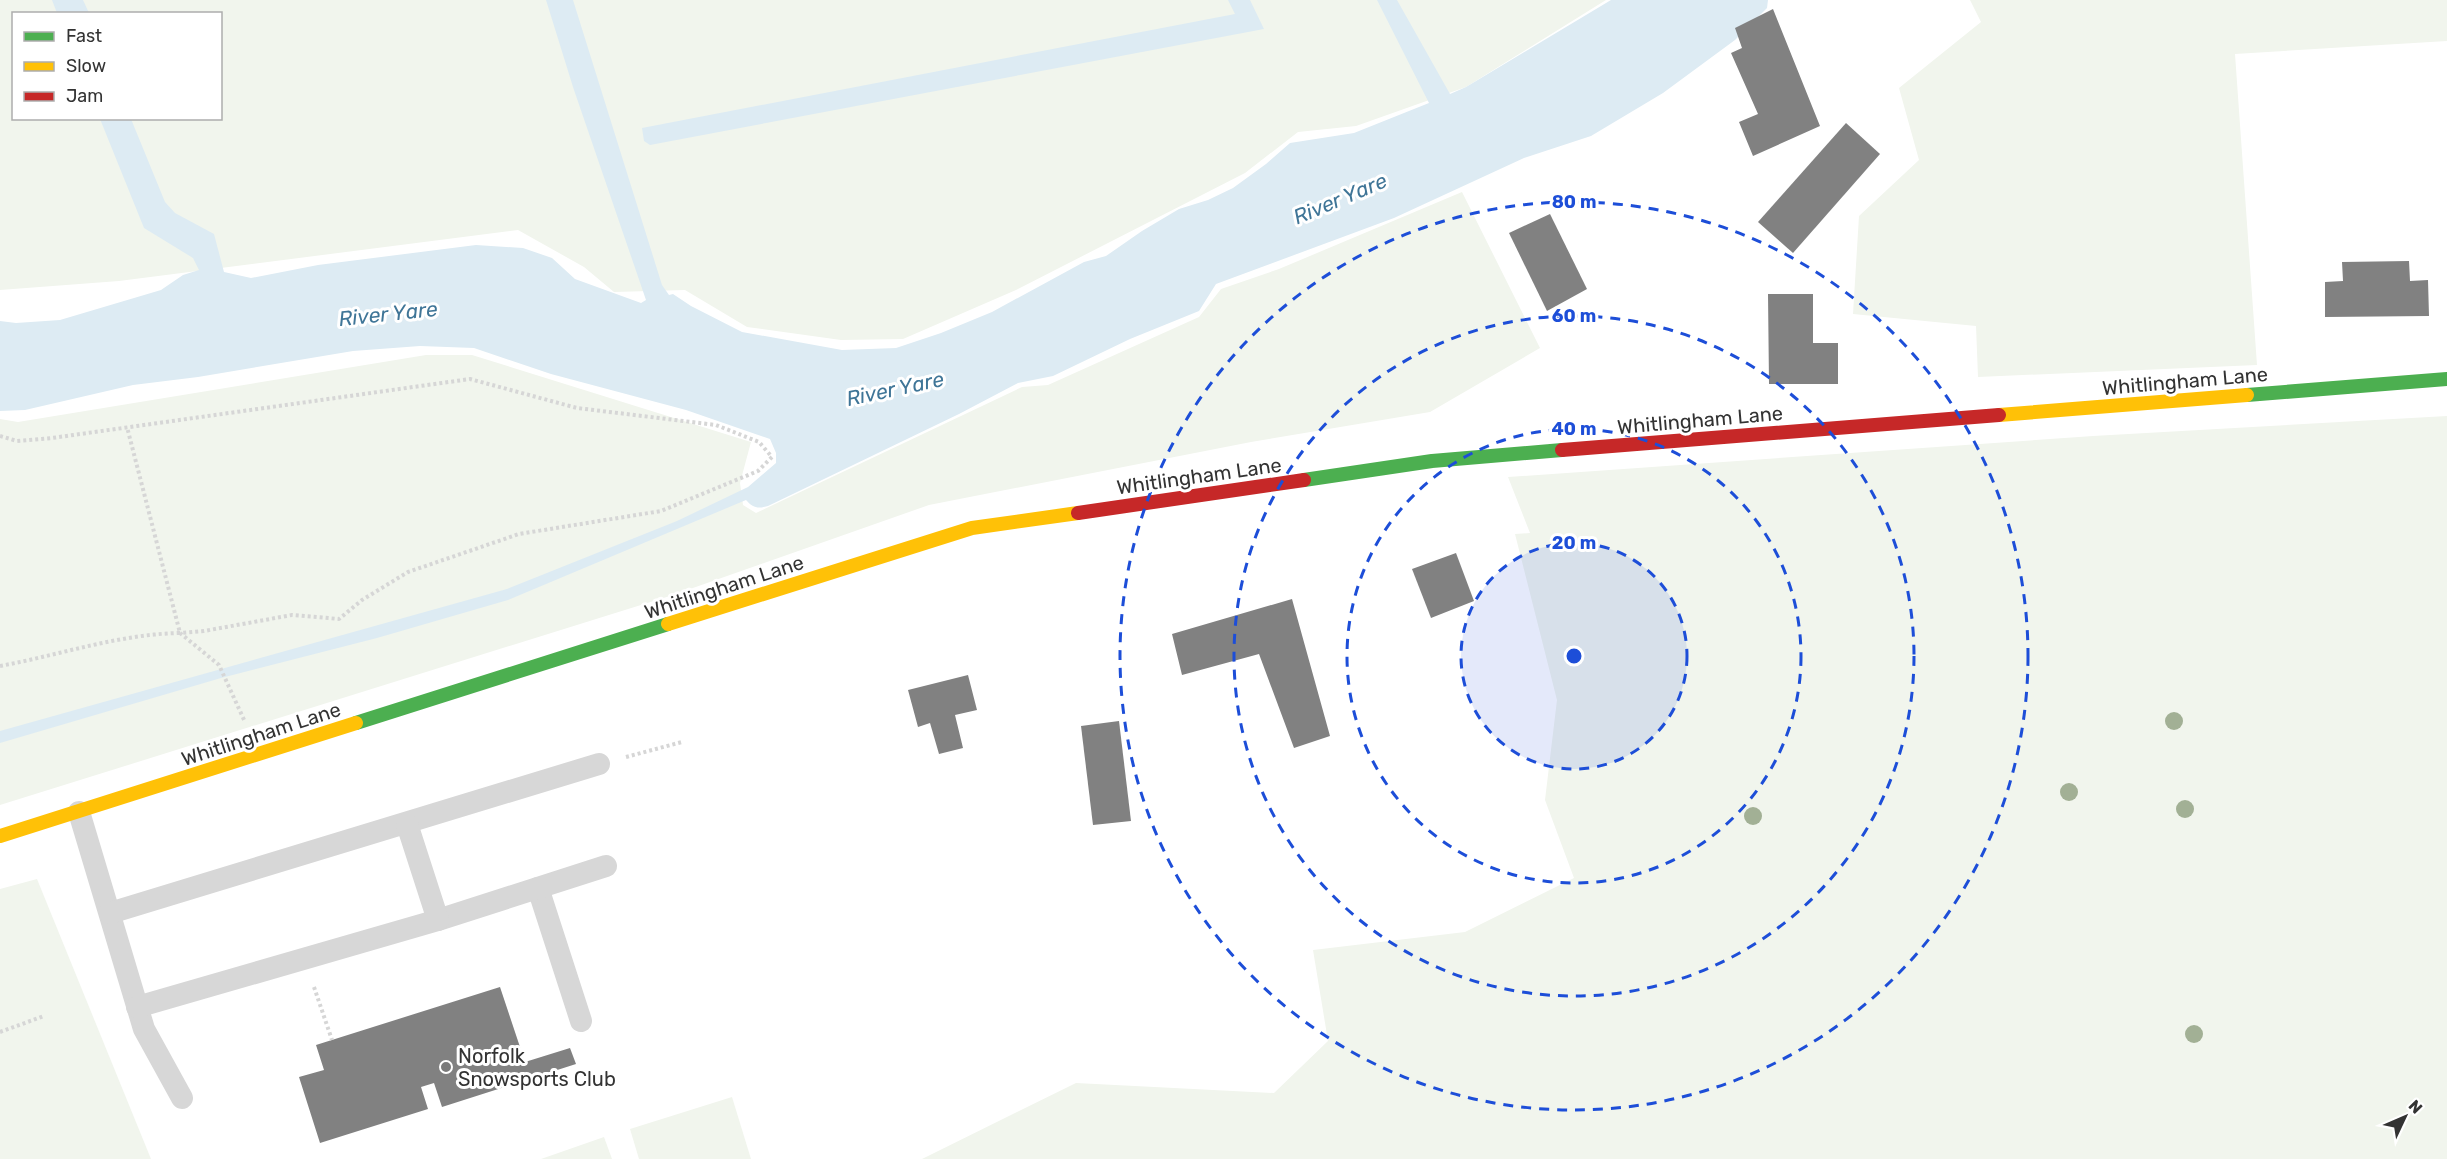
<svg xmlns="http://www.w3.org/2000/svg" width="2447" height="1159" font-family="Rubik,sans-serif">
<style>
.green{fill:#f1f5ed;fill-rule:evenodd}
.water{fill:#ddebf3}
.building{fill:#818181}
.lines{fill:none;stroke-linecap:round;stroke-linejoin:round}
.path{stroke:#d6d6d6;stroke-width:4;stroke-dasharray:3 3;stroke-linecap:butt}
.lane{stroke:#d7d7d7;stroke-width:22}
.fast{stroke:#4caf50;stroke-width:14}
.slow{stroke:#ffc107;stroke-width:14}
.jam{stroke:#c62828;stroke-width:14}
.tree{fill:#a2b095}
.ring{fill:none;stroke:#1d4ed8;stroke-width:3;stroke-dasharray:10 8}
.poi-dot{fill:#7a7a7a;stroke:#fff;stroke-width:2}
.labels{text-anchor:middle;stroke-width:6;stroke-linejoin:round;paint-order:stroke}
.street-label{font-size:20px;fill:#333;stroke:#fff}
.poi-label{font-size:20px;fill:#333;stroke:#fff;text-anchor:start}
.water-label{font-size:21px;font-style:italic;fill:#3f7597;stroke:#fff}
.centre{fill:#1d4ed8;stroke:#fff;stroke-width:3}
.ring-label{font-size:18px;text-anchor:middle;font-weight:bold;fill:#1d4ed8;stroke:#fff;stroke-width:6;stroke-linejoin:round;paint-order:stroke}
</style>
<rect width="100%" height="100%" fill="#fff"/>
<g class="green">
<path d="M0 0H1606L1466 87 1356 126 1298 132 1245 173 1016 290 903 339 841 340 747 327 685 290 614 292 584 267 518 230 119 281 0 290ZM14 14H220V118H14Z"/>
<path d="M1970 0H2447V41L2235 54 2257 365 1978 377 1976 326 1853 314 1859 216 1919 160 1899 88 1981 22Z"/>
<path d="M1462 192 1540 348 1430 412 1251 442 929 505 673 595 0 805V419L18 422 426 355H472L751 442 740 483 743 505 756 513 1022 387 1048 385 1199 317 1221 289 1279 269Z"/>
<path d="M2447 416V1159H922L1076 1083 1274 1093 1328 1041 1313 950 1465 932 1574 878 1545 800 1557 700 1515 534 1530 533 1508 477 2093 436Z"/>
<path d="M37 879 151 1159H0V889Z"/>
<path d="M732 1097 751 1159H639L630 1129Z"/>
<path d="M604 1137 612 1159H541Z"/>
</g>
<g class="water">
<path d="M52 0H83L89 13H57Z"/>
<path d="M546 0H573L662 285 669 295 673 294 691 306 742 332 842 350 896 348 941 333 992 312 1084 262 1106 256 1142 231 1179 209 1208 200 1233 188 1266 164 1290 143 1354 133 1429 103 1377 0H1397L1450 94 1466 87 1611 0H1768L1767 8 1735 40 1663 93 1591 136 1524 158 1394 218 1216 284 1199 311 1130 339 1053 376 1018 383 959 414 768 506C758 509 753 508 746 500L508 600 377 638 221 678 0 743V731L507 589 677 521 748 487 776 463V453L770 439 686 410 551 374 474 348 420 346 353 351 198 377 133 385 25 410 0 411V321L16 323 60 320 161 290 183 275 199 270 193 258 144 228 100 119H131L165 202 175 213 214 234 224 272 251 278 318 265 476 245 523 248 552 258 575 279 641 303 646 300 573 87Z"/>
<path d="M1228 0H1250L1264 29 650 145 644 141 642 128 1235 14Z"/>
</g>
<g class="building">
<path d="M1773 9 1820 126 1753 156 1739 122 1758 114 1731 53 1742 48 1735 28Z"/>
<path d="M1846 123 1880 154 1793 253 1758 222Z"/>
<path d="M1550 214 1587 289 1547 311 1509 233Z"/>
<path d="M2409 261 2410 281 2428 280 2429 316 2325 317V282L2343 281 2342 262Z"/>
<path d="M1768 294H1813V343H1838V384H1769Z"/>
<path d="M1456 553 1474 601 1431 618 1412 569Z"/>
<path d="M1292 599 1330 736 1294 748 1259 654 1182 675 1172 634Z"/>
<path d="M968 675 977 710 955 715 963 748 939 754 930 723 918 727 908 690Z"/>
<path d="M1119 721 1131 821 1093 825 1081 726Z"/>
<path d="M500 987 525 1062 570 1048 576 1064 442 1107 434 1083 421 1087 428 1109 320 1143 299 1077 324 1070 316 1045Z"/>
</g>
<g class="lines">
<g class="path">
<path d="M0 436 17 441 52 438 470 379 577 408 716 425 759 442 772 457 758 471 661 511 519 534 408 572 362 600 339 619 292 615 204 631 180 633 219 665 245 722"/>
<path d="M0 666C60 655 119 634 180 633L127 427"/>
<path d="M626 757 682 742"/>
<path d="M314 987 332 1040"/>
<path d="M0 1032 44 1016"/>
</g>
<g class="lane">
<path d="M79 812 144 1029 182 1098"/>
<path d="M538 888 581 1021"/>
<path d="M110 913 599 764"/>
<path d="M438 920 606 866"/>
<path d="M137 1007 438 920 407 824"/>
</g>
<g class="fast">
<path d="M2247 395 2447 379"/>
<path d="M1304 480 1432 461 1562 450"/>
<path d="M356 723 668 624"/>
</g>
<g class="slow">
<path d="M1999 415 2247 395"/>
<path d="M668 624 972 528 1078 513"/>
<path d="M0 836 356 723"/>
</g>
<g class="jam">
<path d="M1562 450 1999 415"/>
<path d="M1078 513 1304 480"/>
</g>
</g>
<g class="tree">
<circle cx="2174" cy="721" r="9"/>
<circle cx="2069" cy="792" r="9"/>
<circle cx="2185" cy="809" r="9"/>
<circle cx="1753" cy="816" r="9"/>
<circle cx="2194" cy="1034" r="9"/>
</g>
<circle cx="1574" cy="656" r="113" fill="#1d4ed8" fill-opacity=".12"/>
<g class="ring">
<circle cx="1574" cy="656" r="113"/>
<circle cx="1574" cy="656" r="227"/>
<circle cx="1574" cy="656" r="340"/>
<circle cx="1574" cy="656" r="454"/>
</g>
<circle class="poi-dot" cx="446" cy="1067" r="6"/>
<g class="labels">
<g class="street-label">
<text transform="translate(2185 381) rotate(-5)" y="7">Whitlingham Lane</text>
<text transform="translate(1700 420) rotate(-5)" y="7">Whitlingham Lane</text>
<text transform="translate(1199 476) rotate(-8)" y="7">Whitlingham Lane</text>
<text transform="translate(724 587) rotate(-18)" y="7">Whitlingham Lane</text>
<text transform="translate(261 734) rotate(-18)" y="7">Whitlingham Lane</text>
</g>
<g class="poi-label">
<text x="458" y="1063">Norfolk<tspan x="458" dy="23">Snowsports Club</tspan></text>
</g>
<g class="water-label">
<text transform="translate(1340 199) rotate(-23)" y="7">River Yare</text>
<text transform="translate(388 314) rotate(-6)" y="7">River Yare</text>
<text transform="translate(895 389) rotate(-12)" y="7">River Yare</text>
</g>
</g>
<circle cx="1574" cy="656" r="9" class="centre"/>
<g class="ring-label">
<text x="1574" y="208">80 m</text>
<text x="1574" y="322">60 m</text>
<text x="1574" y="435">40 m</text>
<text x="1574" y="549">20 m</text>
</g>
<rect x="12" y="12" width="210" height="108" fill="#ffffff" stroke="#adadad" stroke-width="1.5"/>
<rect x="24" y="32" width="30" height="9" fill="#4caf50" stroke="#adadad" stroke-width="1.5"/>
<text x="66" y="42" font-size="18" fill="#333333">Fast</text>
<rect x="24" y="62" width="30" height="9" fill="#ffc107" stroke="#adadad" stroke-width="1.5"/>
<text x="66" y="72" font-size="18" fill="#333333">Slow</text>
<rect x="24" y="92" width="30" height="9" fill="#c62828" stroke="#adadad" stroke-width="1.5"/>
<text x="66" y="102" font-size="18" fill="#333333">Jam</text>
<g transform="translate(2405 1117) rotate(46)" stroke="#ffffff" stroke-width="4.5" paint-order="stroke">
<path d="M0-4.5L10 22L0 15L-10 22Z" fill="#333333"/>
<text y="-9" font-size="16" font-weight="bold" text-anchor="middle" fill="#333333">N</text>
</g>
</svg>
